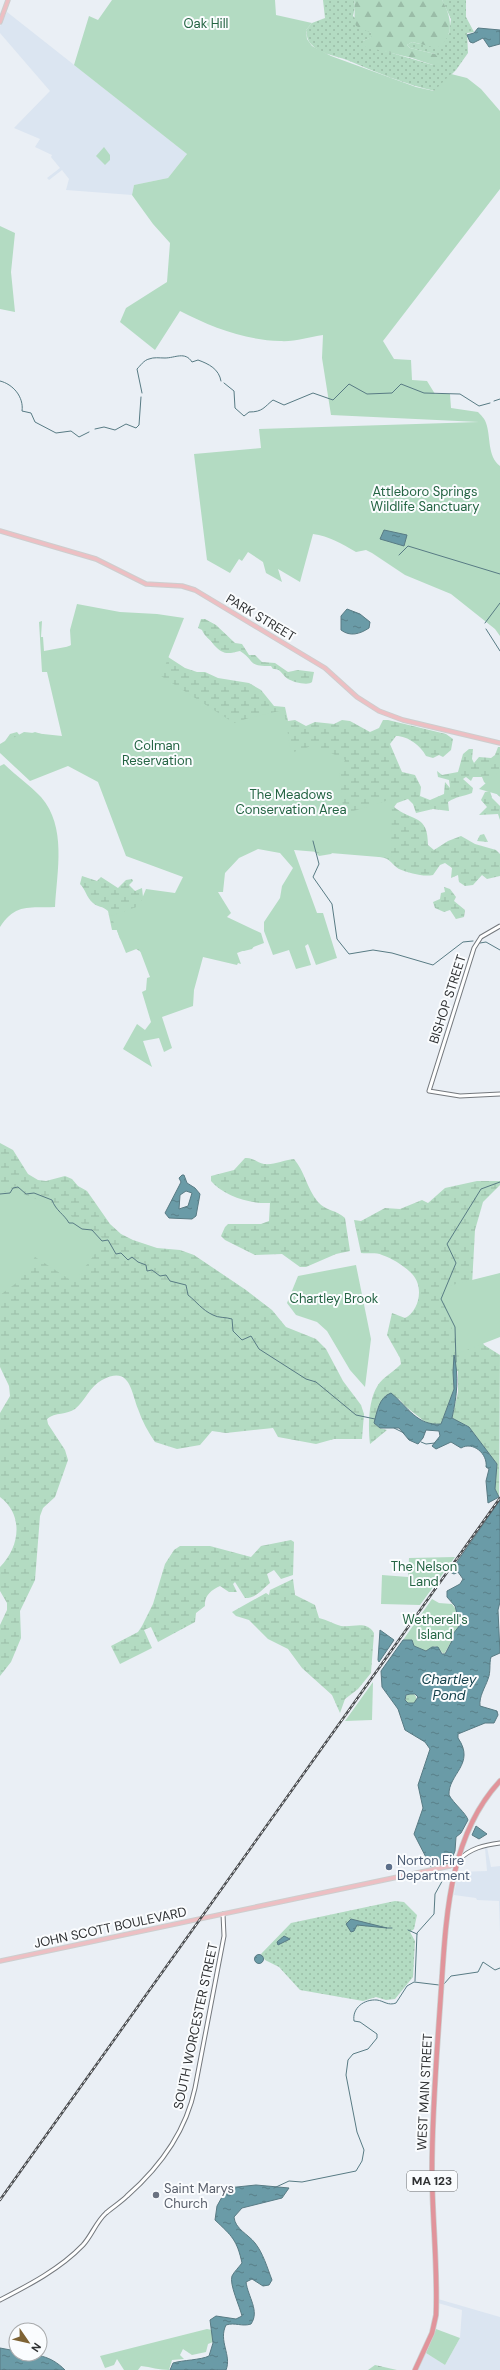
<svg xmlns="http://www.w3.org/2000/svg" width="500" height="2370" font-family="'DM Sans',sans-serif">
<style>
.built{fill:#dbe5f1}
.grass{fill:url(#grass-dots)}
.forest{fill:url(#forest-firs)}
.wetland{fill:url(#wetland-marsh)}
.cemetery{fill:url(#cemetery-stones)}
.park{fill:#b3dbc2}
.water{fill:url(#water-ripples);stroke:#587b84;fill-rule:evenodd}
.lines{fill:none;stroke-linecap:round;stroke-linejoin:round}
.stream{stroke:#587b84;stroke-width:1}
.minor-casing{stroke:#74787d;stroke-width:5}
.major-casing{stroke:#cdcece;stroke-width:5.5}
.highway-casing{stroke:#cdcece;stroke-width:6}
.minor{stroke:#fff;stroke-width:3}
.major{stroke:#edbfc3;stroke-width:3.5}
.highway{stroke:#e1949b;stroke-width:4.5}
.rail-casing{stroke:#4c4e51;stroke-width:2.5}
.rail{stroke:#fafcfe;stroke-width:1;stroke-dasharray:3;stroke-linecap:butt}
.service-dot{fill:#5c6f8a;stroke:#fafcfe;stroke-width:1.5}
.worship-dot{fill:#6b7280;stroke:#fafcfe;stroke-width:1.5}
.labels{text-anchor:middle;stroke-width:4;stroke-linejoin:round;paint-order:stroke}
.shield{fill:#fafcfe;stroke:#6c6e70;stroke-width:1}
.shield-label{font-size:12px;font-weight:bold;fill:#2f3133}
.park-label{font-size:13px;fill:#246443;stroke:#fafcfe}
.street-label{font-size:13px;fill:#2f3133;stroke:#fafcfe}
.service-label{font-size:13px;fill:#4e5e75;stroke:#fafcfe;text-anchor:start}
.worship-label{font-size:13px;fill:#5b616d;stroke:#fafcfe;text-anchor:start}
.water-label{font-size:14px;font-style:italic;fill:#17434d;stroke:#fafcfe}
</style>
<defs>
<pattern id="grass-dots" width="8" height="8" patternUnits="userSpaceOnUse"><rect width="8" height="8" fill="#b3dbc2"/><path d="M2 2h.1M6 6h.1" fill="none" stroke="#9abca7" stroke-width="1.8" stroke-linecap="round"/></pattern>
<pattern id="forest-firs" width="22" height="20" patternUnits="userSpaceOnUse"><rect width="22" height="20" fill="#b3dbc2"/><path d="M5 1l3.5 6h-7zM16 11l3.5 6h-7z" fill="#9abca7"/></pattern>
<pattern id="wetland-marsh" width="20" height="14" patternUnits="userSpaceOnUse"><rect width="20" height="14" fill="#b3dbc2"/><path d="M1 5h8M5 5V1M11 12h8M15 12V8" fill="none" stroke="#9abca7"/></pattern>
<pattern id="cemetery-stones" width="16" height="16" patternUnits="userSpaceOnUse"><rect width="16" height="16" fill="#b3dbc2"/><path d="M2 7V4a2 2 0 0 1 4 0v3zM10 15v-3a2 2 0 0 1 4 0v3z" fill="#9abca7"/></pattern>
<pattern id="water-ripples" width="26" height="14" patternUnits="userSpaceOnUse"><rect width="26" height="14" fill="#6a9ba7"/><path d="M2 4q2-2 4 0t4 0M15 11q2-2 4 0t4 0" fill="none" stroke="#587f89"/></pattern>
</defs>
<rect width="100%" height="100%" fill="#eaeff5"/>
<g class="built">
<path d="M7 12 187 154 168 178 134 185 132 195 66 190 69 179 62 170 49 180 47 178 60 168 51 157 52 155 35 147 40 139 14 128 50 91 0 33V26Z"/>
<path d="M487 1847 491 1867 500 1866V1933L499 1901 477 1900 476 1898 454 1895 458 1872 487 1871 485 1848Z"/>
<path d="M438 2299 500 2317V2370H418L426 2353 445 2365 460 2338 462 2310 438 2303Z"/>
</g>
<g class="grass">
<path d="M323 0H354L355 7 353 16 371 33 372 37 363 41 385 51 433 65 435 54 410 48 407 45 412 42 420 44 449 34 451 19 442 0H466V17L474 32 467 33 468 53 456 70 435 91C404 84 376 72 347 60 336 56 320 54 311 44 307 40 307 35 306 30L312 23 325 18Z"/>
<path d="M395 1901 404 1902 417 1915 414 1929 410 1932 415 1941 413 1977 395 1999 386 2000 376 1997 363 2001 300 1990 279 1967 265 1960 261 1954 291 1923Z"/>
</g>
<path class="forest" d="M354 0H442C451 16 456 36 437 48L412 42 407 45 410 48 435 54 440 59 439 63 433 65 412 58 362 46 363 41 371 37V33L356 26C353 16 356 9 354 0Z"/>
<g class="wetland">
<path d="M201 619H205L216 625 235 643 242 644 249 655H255L262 662 275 663 288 672 298 670 314 672 312 682C308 686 293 682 288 679 282 675 281 668 273 669L271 666C246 666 256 661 240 651 228 654 223 655 214 645 210 639 205 637 202 630L198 628Z"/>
<path d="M73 644 165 655 185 668 197 672H205L218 678 249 683 261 690 274 706 285 707 288 721 295 720 306 726 315 722 334 724 342 720 350 721 370 732 379 728 383 720H388L446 734 453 739 451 750 443 757 439 755 433 758 426 756C421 746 408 736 396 736L390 744 402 772 415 775 421 787 420 796 430 800 444 794 445 782 450 788 449 780 438 777 437 771 442 775 458 772 463 754 469 749H473L472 759 474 763 479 757 491 758 495 755 498 747H500V797L484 782 482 777H473L471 781 466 777 463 779 473 788 472 793C462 797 457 796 448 802L449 811 433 809 416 813 413 804 408 799 397 803 394 807C413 822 428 814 428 845L434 850 448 841 461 836 475 844 496 850 500 854V876L487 879 482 875 473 885 465 886 459 882 458 875 451 878 452 868 445 863 440 865 433 875C423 877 409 873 399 869 391 864 390 857 378 857L376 854 336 849 331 854 319 856 310 847 104 771 0 752V744L5 741 10 734 17 732 21 737 35 732 70 743 63 649Z"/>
<path d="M490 791 492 798 500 806V820L498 814 479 815 487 807 481 800 485 792Z"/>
<path d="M484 834 488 842 477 841 480 835Z"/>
<path d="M82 876 97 881 101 877 118 888 126 880 132 879 133 881 129 885 135 891 142 888 144 906 255 945 252 949 244 951 141 952 120 939 117 930H112L108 911C103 906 97 907 93 903 86 897 86 890 80 884Z"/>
<path d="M444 887 450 889 456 897 454 901 465 910 464 917 456 919 450 910 444 912 435 908 433 902 440 899 441 893 445 892Z"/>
<path d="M0 1143 13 1150 28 1174 38 1180 46 1181 65 1176 72 1179 78 1186 87 1191 110 1224 121 1234 133 1240 157 1248 180 1250 194 1255 246 1290 272 1310 286 1327 316 1339 326 1349 343 1381 361 1405 364 1414 362 1439H334L316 1444 278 1437 273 1428 226 1433 212 1431 200 1445 177 1449 155 1442C148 1432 142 1421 138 1409 131 1391 130 1365 102 1380 90 1386 85 1401 75 1409 67 1415 55 1412 47 1419L48 1424 65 1450 68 1460 55 1497 43 1508 40 1516 35 1580 20 1611 21 1638 11 1662 0 1676V1625L7 1610V1603L0 1591V1567C20 1547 24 1515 0 1497V1413L10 1396 9 1386 0 1367Z"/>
<path d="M245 1158C253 1157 257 1163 264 1164 275 1165 283 1160 294 1159 305 1172 306 1187 318 1202 326 1211 337 1210 345 1218L350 1251 336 1254 306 1267H300L282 1254 255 1255 225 1240 221 1236 225 1227 228 1224H261L269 1221 270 1203C249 1204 224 1196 211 1181V1176L234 1170Z"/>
<path d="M477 1181H500V1185L483 1202 475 1230 472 1285 464 1306 484 1345 500 1355 499 1497 495 1489 497 1464 469 1427 452 1418 458 1392V1371L453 1372 454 1389 441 1424 429 1425 405 1406 399 1399 386 1395 378 1407 374 1423 380 1428 387 1430 370 1444C368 1427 368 1400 378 1385 383 1377 394 1372 401 1364L400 1358 387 1335 392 1313 405 1318C419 1311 424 1288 413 1275 406 1267 392 1258 382 1255 376 1252 368 1254 361 1253L354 1220 361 1221 385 1208 400 1209 422 1200 428 1203 445 1188Z"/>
<path d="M291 1540 294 1542 293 1575 281 1579 274 1570 267 1574 270 1583C262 1589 257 1598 245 1598L235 1582 233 1584 237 1592H229L220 1586C211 1590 204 1596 205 1606L196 1613 195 1622 158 1642 151 1627 144 1630 152 1648 120 1664 111 1646 138 1632 142 1626 153 1604 165 1564 174 1550 180 1546H210L251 1557 261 1546Z"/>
<path d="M293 1579 295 1595 315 1605 319 1618C327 1620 334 1624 341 1626 353 1628 366 1620 374 1633L371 1673 358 1689 345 1699 340 1713 332 1695 302 1668 288 1649 268 1639 249 1620 236 1616 232 1612 266 1593 269 1595 270 1590Z"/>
<circle cx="411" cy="1699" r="5.5"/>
</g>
<path class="cemetery" d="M375 2365 397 2370H368Z"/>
<g class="park">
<path d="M112 0H275L276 15 312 23 306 30 307 39 312 46 331 56 416 87 434 91 451 74 467 78 481 89 500 111V189L383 341 394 359 411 360 412 380 427 381 435 394H450L451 408 478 412C481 415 485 419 486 423 491 436 487 456 500 466V636L495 629 451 594 405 575 372 553 366 550 356 552C342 544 329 536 313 534L300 582 278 569 282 582 266 573 263 562 248 552 242 561 239 559 230 573 207 560 194 454 261 448 259 429 479 422 331 415 322 358 323 335C309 337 294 342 280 341 245 340 211 327 180 311L155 350 120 322 126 308 167 282 170 243 153 224 132 195 134 185 168 178 187 154 74 65 89 16 98 20Z"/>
<path d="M104 147 110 155V160L105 165 96 156Z"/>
<path d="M0 226 15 233 11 272 15 312 0 309Z"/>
<path d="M77 604 120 612 157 614 184 618 161 676 234 723 249 718 284 710 291 753 315 745 345 760 339 775 344 814 392 799 391 858 294 850 317 913H323L337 958 316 965 308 944 305 946 311 965 296 969 289 950 273 955 264 931V922L280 898 282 886 293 868 280 853 258 849 239 858 225 873 223 892H218L231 913 227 917 261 933 264 943 237 953 241 964 238 963 237 965 203 957 194 990 193 1006 162 1017 172 1048 164 1052 159 1038 143 1041 152 1067 123 1049 137 1024 145 1030 151 1022 142 992 146 990 147 978 150 977 139 948 126 953 111 916 139 906 146 889 175 893 183 877 126 856 98 782 68 766 30 781 0 753V745L24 732 62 736 47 672H42L39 622 42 621 41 637H43L44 651 71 646 70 630Z"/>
<path d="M4 764C16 776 30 785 41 797 67 827 57 871 55 907 30 908 15 903 0 927V766Z"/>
<path d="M500 771V795L479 789Z"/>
<path d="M0 1191 23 1194 58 1207 105 1240 74 1282 35 1257 19 1281 0 1295Z"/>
<path d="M356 1265 371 1339 365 1387 350 1370 327 1331 317 1322 296 1315 287 1303 298 1276Z"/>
<path d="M500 1273V1337L459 1353 440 1288Z"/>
<path d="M455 1557 420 1605 381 1604 382 1575 408 1577 409 1558Z"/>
<path d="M432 1599 439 1603 452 1604 457 1611 460 1625 453 1634V1639L444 1654 435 1646 426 1651 414 1646 413 1642 403 1640Z"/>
<path d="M373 1682 372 1720 345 1721Z"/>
<path d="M207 2329 212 2330 213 2342 208 2344 206 2352 192 2355 183 2349 180 2355 184 2359 172 2360 169 2370C159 2370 151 2367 141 2366L138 2370H124L117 2359 114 2365 105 2368 100 2356Z"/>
<path d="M436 2329 460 2338 445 2365 426 2353Z"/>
</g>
<g class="water">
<path d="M478 28 500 30V44L489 47 483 38 473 43 470 42 467 35 474 33Z"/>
<path d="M384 530 407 535 404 546 380 539Z"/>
<path d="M347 609 360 614 370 622 369 628C360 634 350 637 341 630V616Z"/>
<path d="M182 1175H184L187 1183 195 1188 200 1194 196 1216 192 1219 169 1218 165 1213 179 1186 181 1182 179 1178ZM186 1191 192 1193 188 1206 179 1209 180 1195Z"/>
<path d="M454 1355C459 1377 457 1395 452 1418L469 1427 497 1464 495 1489 499 1497 488 1503 486 1481 489 1469 486 1467C488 1454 473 1441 461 1448L451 1442 436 1449 432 1446 440 1436 439 1431 426 1430 423 1438 418 1444 409 1440 399 1428H380L374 1423C377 1412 379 1397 391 1393 408 1407 417 1426 441 1424L454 1389 453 1372Z"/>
<path d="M500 1500V1602L498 1610 500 1653 491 1657C489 1664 491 1672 488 1679 485 1688 479 1696 480 1706L497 1711 498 1715 494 1723H485L458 1734V1738C476 1764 448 1774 449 1795 454 1804 466 1813 468 1820L461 1833 456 1837 455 1851 450 1863 431 1867 414 1834 423 1808 418 1785 430 1749 425 1742 405 1730 398 1709 382 1687 381 1671 403 1640H412L414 1646 426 1651 432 1647H438L442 1654H445L453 1639V1634L460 1625 455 1606 447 1597V1591L460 1584 463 1579 458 1572 454 1574 450 1572ZM410 1694H415L418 1697 414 1703H408L405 1700 406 1695Z"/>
<path d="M380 1630 394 1640 379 1662 378 1660Z"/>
<path d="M476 1826 487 1834 479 1839 472 1835Z"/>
<path d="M351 1919 387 1928 357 1925 354 1931 351 1932 346 1924Z"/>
<path d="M284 1936 290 1939 278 1945 277 1942Z"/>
<circle cx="259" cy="1959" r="4.5"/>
<path d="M256 2185 289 2188 282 2198 242 2208 234 2217C235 2229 248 2234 255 2243 263 2253 267 2267 272 2280L269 2285 263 2286 252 2279 246 2282C248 2297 260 2311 251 2324 242 2327 235 2322 226 2325 218 2341 232 2355 226 2370H170L173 2363C183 2360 201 2360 209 2356L213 2343 210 2320 216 2316 236 2319 242 2316C240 2307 229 2284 232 2276 234 2272 239 2267 242 2263 237 2240 232 2236 215 2220L217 2206 227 2188Z"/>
<path d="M0 2348 16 2351V2354C36 2354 50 2355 65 2370H0Z"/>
</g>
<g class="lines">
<g class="stream">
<path d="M0 381C13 384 24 397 22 411L31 413 35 422 56 433 71 431 79 437 89 432"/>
<path d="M224 383 234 391 235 408 244 416 249 412C263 412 264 407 273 400L284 405 313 393 333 400 349 384 367 394 392 393 401 384 424 393 460 394 479 406 490 403"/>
<path d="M142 393 137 369C140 366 144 360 149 359 154 357 159 358 165 358 175 358 185 351 192 362L198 360C209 364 219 369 221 381"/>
<path d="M494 401 500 399"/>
<path d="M95 429 104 427 115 430 126 424 136 428 139 425 141 397"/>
<path d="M399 555 408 546 500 574"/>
<path d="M485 623 500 603"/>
<path d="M486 629 500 651"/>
<path d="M313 841 319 864 313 877 332 904 337 939 349 954 373 950 392 953 433 965 463 942 473 941"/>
<path d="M480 943 486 942 500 950"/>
<path d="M0 1194 10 1193 13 1188 18 1187 26 1194 34 1193 52 1200C56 1211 64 1214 69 1223H73L82 1229 92 1230 102 1241 108 1240 116 1254 121 1253 128 1260 132 1257 138 1262 146 1265 147 1271 152 1270 160 1276 166 1275 170 1281 186 1285 188 1295C197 1302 202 1310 213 1315 218 1318 226 1317 232 1319L233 1331 242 1340 251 1336 259 1349 306 1379 316 1382 356 1415 375 1419"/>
<path d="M456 1362 455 1327 441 1299 456 1263 447 1244 481 1189 500 1182"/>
<path d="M394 1428 404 1433"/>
<path d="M421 1442 426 1444 435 1443"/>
<path d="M387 1928H392"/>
<path d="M408 1930 417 1934"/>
<path d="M415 1981 417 1933 434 1914 435 1894 445 1876"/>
<path d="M444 1984 451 1976 478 1972 483 1962 495 1970 500 1968"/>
<path d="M274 2188 289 2181 302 2182 356 2171 362 2161 364 2150 357 2132 346 2075 348 2060 353 2054 368 2049 377 2038V2034L360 2022 354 2021C352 2008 364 1999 377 2000 384 2001 388 2006 396 2003L407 1986 414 1982 439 1985"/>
</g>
<defs>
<g id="minor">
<path d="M500 926 481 937 474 948 429 1091 460 1096 500 1094"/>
<path d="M459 1860C470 1848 485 1845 500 1843"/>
<path d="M0 2300C29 2285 60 2269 83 2245 92 2235 96 2222 106 2213 113 2207 121 2202 127 2196 160 2167 186 2131 195 2088L224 1936 223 1914"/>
</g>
<g id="major">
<path d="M0 22 8 0"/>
<path d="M0 531 96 559 146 584 182 586 195 590 325 668 357 697 379 711 403 720 500 743"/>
<path d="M0 1961 450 1866 458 1861"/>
</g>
<path id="highway" d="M415 2370 432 2333 436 2315C438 2267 432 2218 432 2170 432 2111 437 2051 441 1992 446 1920 448 1837 500 1781"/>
</defs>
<use href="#minor" class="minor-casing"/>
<use href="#major" class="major-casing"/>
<use href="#highway" class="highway-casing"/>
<use href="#minor" class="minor"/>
<use href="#major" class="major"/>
<use href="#highway" class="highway"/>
<defs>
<path id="rail" d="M0 2200 500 1498"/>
</defs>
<use href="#rail" class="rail-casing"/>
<use href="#rail" class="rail"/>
</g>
<circle class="service-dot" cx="389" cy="1867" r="4"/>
<circle class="worship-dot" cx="156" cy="2195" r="4"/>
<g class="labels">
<rect class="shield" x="407" y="2171" width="50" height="20" rx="3"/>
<g class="shield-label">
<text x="432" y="2185">MA 123</text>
</g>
<g class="park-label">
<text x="206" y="28">Oak Hill</text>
<text x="425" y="496">Attleboro Springs<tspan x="425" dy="15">Wildlife Sanctuary</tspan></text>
<text x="157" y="750">Colman<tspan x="157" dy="15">Reservation</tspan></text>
<text x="291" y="799">The Meadows<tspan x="291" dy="15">Conservation Area</tspan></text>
<text x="334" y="1303">Chartley Brook</text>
<text x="424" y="1571">The Nelson<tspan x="424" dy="15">Land</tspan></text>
<text x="435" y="1624">Wetherell's<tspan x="435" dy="15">Island</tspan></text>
</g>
<g class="street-label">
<text transform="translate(261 617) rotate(31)" y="5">PARK STREET</text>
<text transform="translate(447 999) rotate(-72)" y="5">BISHOP STREET</text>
<text transform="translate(110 1927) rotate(-12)" y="5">JOHN SCOTT BOULEVARD</text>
<text transform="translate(195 2026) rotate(-78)" y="5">SOUTH WORCESTER STREET</text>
<text transform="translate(424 2092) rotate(-87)" y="5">WEST MAIN STREET</text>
</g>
<g class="service-label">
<text x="397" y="1865">Norton Fire<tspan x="397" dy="15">Department</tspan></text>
</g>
<g class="worship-label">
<text x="164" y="2193">Saint Marys<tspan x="164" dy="15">Church</tspan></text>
</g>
<g class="water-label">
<text x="449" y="1684">Chartley<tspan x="449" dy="16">Pond</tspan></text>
</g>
</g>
<g transform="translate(28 2342) rotate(124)"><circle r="19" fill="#fafcfe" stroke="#a9abad"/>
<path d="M0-3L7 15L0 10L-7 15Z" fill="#7d6234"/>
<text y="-6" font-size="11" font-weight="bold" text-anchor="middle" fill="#2f3133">N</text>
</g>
</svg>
